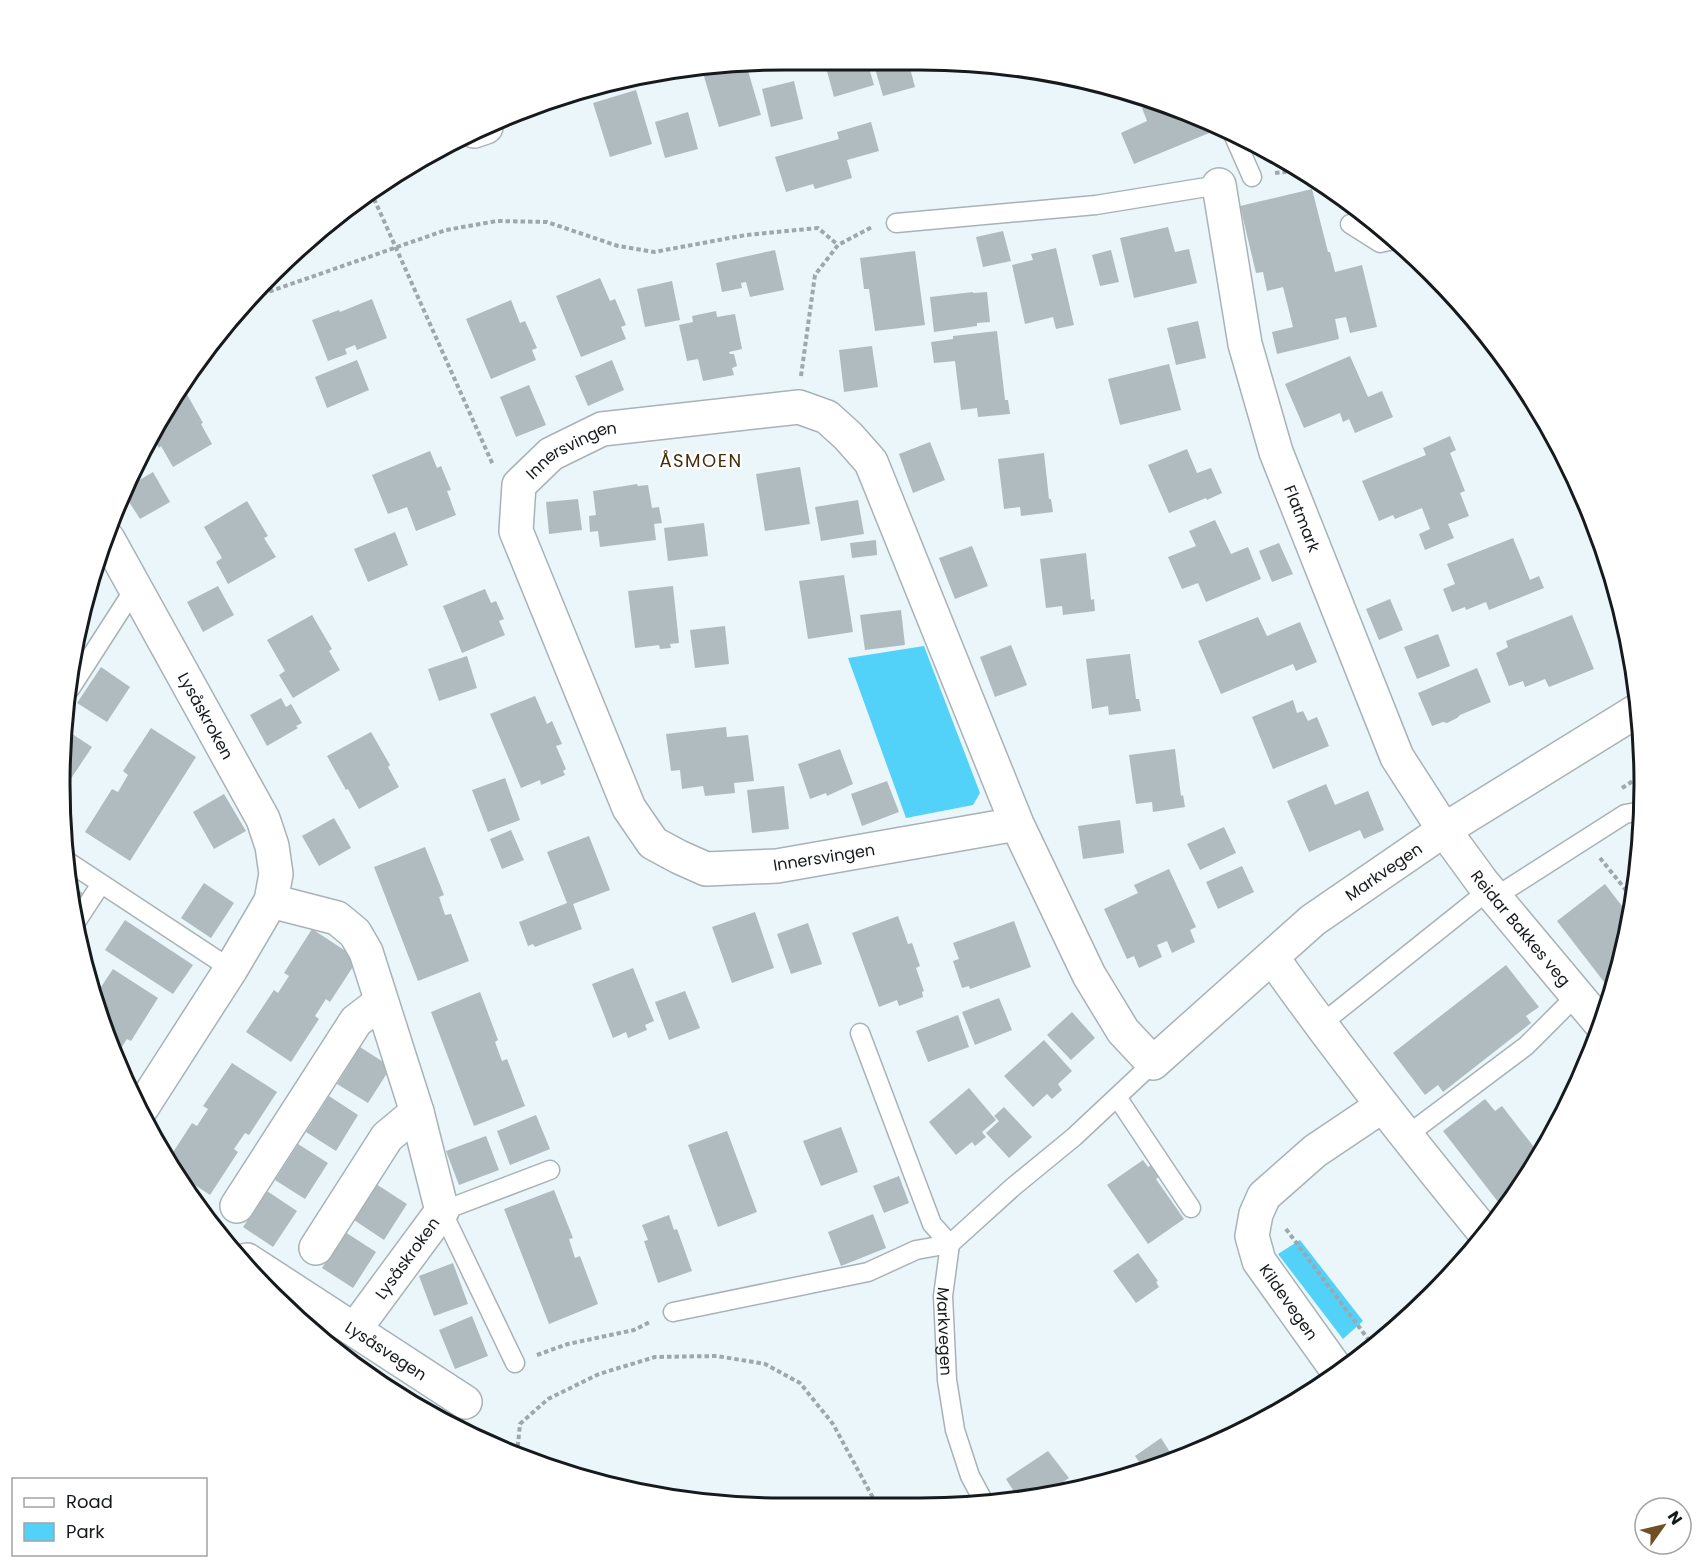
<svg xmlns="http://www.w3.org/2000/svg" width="1705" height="1568" font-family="Poppins,sans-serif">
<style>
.green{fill:#52d1f9}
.building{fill:#b0bbc0}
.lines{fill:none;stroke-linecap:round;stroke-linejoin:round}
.service-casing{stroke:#a8b3b7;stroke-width:21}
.minor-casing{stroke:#a8b3b7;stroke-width:36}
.path{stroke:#9ea7ab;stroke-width:4;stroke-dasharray:4.5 3;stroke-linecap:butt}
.service{stroke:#fff;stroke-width:18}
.minor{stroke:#fff;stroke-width:33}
.labels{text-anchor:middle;stroke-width:4.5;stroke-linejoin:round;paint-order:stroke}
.street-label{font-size:16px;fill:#161a1c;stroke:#fff}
.neighbourhood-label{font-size:18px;letter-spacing:1.5px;fill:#452d09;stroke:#fff}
.rim{fill:none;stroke:#161a1c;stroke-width:3}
</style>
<rect width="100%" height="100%" fill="#eaf6fa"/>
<g class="green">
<path d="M924 646 980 793 973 805 906 818 848 658Z"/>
<path d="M1300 1240 1363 1321 1343 1339 1278 1254Z"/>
</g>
<g class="building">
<path d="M824 60 867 61 874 85 834 97Z"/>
<path d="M890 61H908L915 87 883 96 874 65Z"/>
<path d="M942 61H956V62L943 66Z"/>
<path d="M746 64 761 115 719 127 703 73 727 66Z"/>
<path d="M794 81 803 119 771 127 762 89Z"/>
<path d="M636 90 652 144 610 157 593 103Z"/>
<path d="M1156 102 1198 115 1210 121 1214 131 1134 164 1121 133 1147 121 1142 108Z"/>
<path d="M688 112 698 149 665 158 655 122Z"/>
<path d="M871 122 879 151 847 160 852 178 815 189 813 184 786 192 775 157 839 139 837 132Z"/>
<path d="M1312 189 1328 252H1330L1335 272 1362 265 1377 327 1350 333 1346 317 1335 319 1339 339 1277 354 1272 332 1293 327 1283 287 1267 291 1263 272 1256 273 1240 206Z"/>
<path d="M1168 227 1175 252 1189 249 1197 283 1134 298 1120 238Z"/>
<path d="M1003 231 1011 261 983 267 976 237Z"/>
<path d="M319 232 323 241 300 250Z"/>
<path d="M1056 248 1074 325 1056 329 1053 317 1025 324 1012 265 1033 260 1031 254Z"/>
<path d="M775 250 784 290 750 297 746 282 741 283 742 288 722 292 716 263Z"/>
<path d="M1111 250 1119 282 1100 286 1092 255Z"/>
<path d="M915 251 925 325 875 331 869 289H864L860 258Z"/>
<path d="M600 278 610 301 615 299 626 325 621 327 626 339 581 357 556 296Z"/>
<path d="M672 281 680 320 645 327 637 289Z"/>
<path d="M973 292V293L987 292 990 322 977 323V326L934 332 930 297Z"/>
<path d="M372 299 387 338 357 350 355 345 345 349 347 354 328 361 312 320 339 310 340 312Z"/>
<path d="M511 300 520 323 525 321 537 348 532 350 536 360 491 379 466 319Z"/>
<path d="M716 311 717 317 735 314 742 349 729 352 730 354H734L737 366 732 368 734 375 703 381 698 359 687 361 679 325 693 322 692 316Z"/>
<path d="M1198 321 1206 358 1176 365 1167 328Z"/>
<path d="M997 331 1005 400H1008L1010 414 978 417 977 408 961 410 955 361 934 363 931 342 953 339V336Z"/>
<path d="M872 346 878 387 844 392 839 350Z"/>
<path d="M1350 356 1368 397 1382 391 1393 417 1355 433 1349 419 1343 422 1340 413 1304 428 1285 384Z"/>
<path d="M357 360 369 390 327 408 315 377Z"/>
<path d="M612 360 624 390 588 406 575 376Z"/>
<path d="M1169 364 1181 410 1120 425 1108 379Z"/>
<path d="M529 385 546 425 516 437 500 397Z"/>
<path d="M184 389 203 423 201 424 212 444 173 467 161 446 159 448 151 435 157 422 179 391Z"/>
<path d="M1450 436 1456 450 1450 453 1465 491 1460 493 1469 516 1448 524 1454 538 1425 550 1419 534 1430 529 1422 508 1395 519 1393 515 1379 521 1362 481 1426 455 1423 448Z"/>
<path d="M930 442 945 480 913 493 899 454Z"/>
<path d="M1187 449 1197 473 1211 468 1222 493 1207 500 1206 498 1169 513 1148 465Z"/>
<path d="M430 451 437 468 441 466 451 490 447 491 456 515 416 531 407 507 388 514 372 475Z"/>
<path d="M1044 453 1049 499H1051L1053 512 1021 516 1020 507 1004 509 998 459Z"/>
<path d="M800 467 810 524 765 531 756 474Z"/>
<path d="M153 472 170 502 140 519 126 497 131 485Z"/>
<path d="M637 484 638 486 648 485 652 508 659 507 662 523 654 524 656 540 600 547 598 531 590 532 589 516 596 515 593 491Z"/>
<path d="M578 499 582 530 549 534 546 502Z"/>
<path d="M858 500 864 534 821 541 815 507Z"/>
<path d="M247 501 268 536 264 538 276 557 228 584 216 562 222 558 204 527Z"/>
<path d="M1215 520 1231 554 1248 547 1261 579 1206 602 1198 583 1182 589 1168 557 1196 546 1189 531Z"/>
<path d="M704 523 708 556 668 561 664 528Z"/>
<path d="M395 532 408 565 368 582 354 549Z"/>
<path d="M1513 538 1530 580 1539 576 1544 588 1489 610 1486 602 1466 610 1465 607 1452 612 1443 589 1455 584 1447 564Z"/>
<path d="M876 540 877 555 852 558 850 543Z"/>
<path d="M1279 543 1293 574 1272 582 1259 551Z"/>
<path d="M972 546 988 586 955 599 939 558Z"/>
<path d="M1086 553 1091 600 1094 599 1095 611 1063 615 1062 606 1046 608 1040 559Z"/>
<path d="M844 575 853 632 808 639 799 581Z"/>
<path d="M218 586 234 615 203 632 187 602Z"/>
<path d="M673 586 679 643 670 644 671 648 660 649 659 645 635 648 628 591Z"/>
<path d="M485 589 491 603 496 601 504 619 499 621 505 635 462 653 443 606Z"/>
<path d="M1390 599 1403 630 1379 640 1366 609Z"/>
<path d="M83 609 91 615 78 635 79 632Z"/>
<path d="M901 610 905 645 865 650 860 615Z"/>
<path d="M312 615 332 649 329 651 340 670 293 698 279 675 285 671 267 640Z"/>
<path d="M1572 615 1594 669 1549 687 1545 679 1525 687 1523 681 1509 686 1496 653 1508 647 1506 641Z"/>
<path d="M1258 617 1267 636 1300 622 1317 662 1296 671 1293 664 1221 694 1198 641Z"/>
<path d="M725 626 729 664 695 668 690 630Z"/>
<path d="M1438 634 1450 666 1417 679 1404 647Z"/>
<path d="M1011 645 1027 685 995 697 980 657Z"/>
<path d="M1130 654 1136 699H1139L1141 711 1109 715 1108 706 1092 709 1086 659Z"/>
<path d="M467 656 477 688 439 701 428 669Z"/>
<path d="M101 667 130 687 107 722 77 703Z"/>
<path d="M1477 668 1491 702 1460 715 1457 718 1447 723 1443 722 1432 726 1418 693Z"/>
<path d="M535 696 547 724 552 721 562 744 556 746 566 769 563 771 565 775 541 785 540 780 521 788 490 714Z"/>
<path d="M281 698 286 707 291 704 302 723 296 726 298 728 267 746 250 715Z"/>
<path d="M1293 700 1297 713 1303 711 1308 721 1317 717 1329 746 1273 769 1252 717Z"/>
<path d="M726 727 727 737 748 735 754 781 734 783 735 793 705 796 703 786 682 789 680 770 671 771 666 734Z"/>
<path d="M63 728 92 747 68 783 64 780 62 737Z"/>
<path d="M151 728 196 757 130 861 85 832 112 789 118 792 128 775 123 771Z"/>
<path d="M371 732 390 765 388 767 399 787 359 809 348 789 346 790 327 756Z"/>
<path d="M840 749 853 784 827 796 826 793 810 799 798 764Z"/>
<path d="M1175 749 1181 796 1183 795 1185 807 1153 812 1152 802 1136 804 1129 755Z"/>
<path d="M505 778 520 820 488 832 472 790Z"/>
<path d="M887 781 899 812 862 826 851 794Z"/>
<path d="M1326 784 1335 805 1368 791 1384 830 1364 839 1360 830 1309 852 1287 801Z"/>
<path d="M784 786 789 829 752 833 747 790Z"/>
<path d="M224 794 246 831 214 849 193 812Z"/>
<path d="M334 818 351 848 319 866 302 836Z"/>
<path d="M1120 820 1124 853 1083 859 1078 826Z"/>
<path d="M1224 827 1236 853 1200 870 1187 844Z"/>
<path d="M511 830 524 860 502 869 490 839Z"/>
<path d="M589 836 610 890 573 904 582 929 535 947 533 944 528 946 519 922 567 903 547 852Z"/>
<path d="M425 847 444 895 439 897 445 915 451 914 469 961 418 981 374 867Z"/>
<path d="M1242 866 1254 892 1218 909 1206 882Z"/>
<path d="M1169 869 1196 927 1190 930 1195 942 1172 953 1167 941 1157 945 1162 957 1139 968 1134 956 1127 959 1104 909 1138 893 1134 885Z"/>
<path d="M204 883 234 903 211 938 181 918Z"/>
<path d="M1605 884 1632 919 1611 991 1557 921Z"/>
<path d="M71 886 86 895 73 914Z"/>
<path d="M755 912 774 968 732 983 712 927Z"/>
<path d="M898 916 908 944 912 943 920 966 916 968 924 991 922 992 923 997 899 1006 897 1000 879 1007 852 933Z"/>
<path d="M125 920 193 965 173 994 105 950Z"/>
<path d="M1014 921 1031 967 970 989 969 986 962 988 953 961 959 959 953 943Z"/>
<path d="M808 923 822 964 791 974 777 934Z"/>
<path d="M312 929 358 959 330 1002 326 999 315 1016 319 1019 291 1062 246 1032 274 990 278 993 289 976 284 973Z"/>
<path d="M1506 965 1539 1007 1526 1016 1531 1023 1443 1092 1438 1085 1425 1095 1393 1053Z"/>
<path d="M633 968 654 1021 645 1025 647 1030 628 1038 626 1032 613 1038 592 984Z"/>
<path d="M113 969 158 998 131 1041 127 1039 116 1056 120 1058 117 1064 95 996Z"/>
<path d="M685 991 700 1028 669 1040 655 1002Z"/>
<path d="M480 992 498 1040 495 1042 502 1061 507 1059 525 1106 474 1126 431 1012Z"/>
<path d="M999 998 1012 1030 975 1045 962 1012Z"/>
<path d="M1072 1012 1095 1038 1071 1060 1047 1035Z"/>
<path d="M958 1015 969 1047 928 1062 916 1031Z"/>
<path d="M1044 1040 1072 1071 1058 1084 1062 1090 1052 1099 1047 1094 1033 1107 1004 1076Z"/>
<path d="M360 1047 391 1067 368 1103 337 1084Z"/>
<path d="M232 1063 277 1092 249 1135 245 1133 234 1149 238 1152 210 1195 174 1171 168 1160 192 1123 197 1126 208 1109 203 1106Z"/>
<path d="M969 1088 996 1120 982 1132 986 1137 975 1146 972 1142 956 1155 929 1122Z"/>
<path d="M329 1096 358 1115 336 1151 306 1132Z"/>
<path d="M1485 1099 1495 1111 1502 1106 1540 1155 1534 1162 1535 1163 1523 1187 1514 1197 1502 1207 1443 1131Z"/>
<path d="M1004 1107 1032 1137 1009 1158 986 1133 999 1121 994 1116Z"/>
<path d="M536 1115 550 1149 510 1165 497 1131Z"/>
<path d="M841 1127 858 1172 821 1186 803 1141Z"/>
<path d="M727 1131 757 1212 718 1227 688 1145Z"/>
<path d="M486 1136 499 1170 459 1185 446 1151Z"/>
<path d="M298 1144 328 1163 305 1199 275 1180Z"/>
<path d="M1143 1160 1148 1167 1154 1163 1162 1175 1156 1179 1184 1219 1148 1244 1107 1185Z"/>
<path d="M899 1176 909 1203 884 1213 873 1186Z"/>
<path d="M376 1184 407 1204 384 1240 354 1220Z"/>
<path d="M554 1190 573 1238 569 1239 575 1258 580 1256 598 1304 549 1324 504 1209Z"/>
<path d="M267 1191 297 1211 273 1247 243 1227Z"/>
<path d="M873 1214 886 1248 841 1266 828 1232Z"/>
<path d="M669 1215 674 1230 677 1229 692 1271 658 1283 644 1241 648 1240 642 1225Z"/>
<path d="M345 1232 376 1252 353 1288 322 1268Z"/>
<path d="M1138 1253 1158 1281 1156 1282 1159 1287 1136 1303 1113 1271Z"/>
<path d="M453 1263 468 1304 434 1316 419 1276Z"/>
<path d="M472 1316 488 1356 455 1369 439 1330Z"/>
<path d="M1161 1438 1175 1460 1144 1469 1135 1456Z"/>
<path d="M1048 1451 1069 1478 1042 1496 1018 1498 1006 1479Z"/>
</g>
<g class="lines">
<defs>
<g id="service">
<path d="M1233 134 1252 177"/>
<path d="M896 223 1096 205 1219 185"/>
<path d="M1350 224 1380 243 1394 240"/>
<path d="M70 689 135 588"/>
<path d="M70 863 231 969"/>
<path d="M1495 897 1625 814 1642 811"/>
<path d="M74 925 101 884"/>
<path d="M1320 1025 1489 890"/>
<path d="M860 1033 932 1224 950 1244"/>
<path d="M1117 1097 1191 1208"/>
<path d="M1406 1136 1526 1046 1577 995"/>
<path id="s1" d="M950 1244 943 1296 947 1380 955 1430 970 1476 984 1502"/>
<path d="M673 1312 868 1272 916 1250 950 1244 1013 1187 1074 1137 1153 1063"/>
<path d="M515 1363 442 1211 550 1170"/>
</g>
<g id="minor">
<path d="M474 131 486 127"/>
<path id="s2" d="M1219 185 1245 344 1276 452 1397 757 1444 830 1482 882 1601 1024"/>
<path id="s3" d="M108 539 263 819 272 846 276 874 271 901 231 969 141 1109"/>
<path id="s4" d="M1017 824 777 866 706 869 679 857 653 843 629 808 516 531 519 485 551 454 602 429 799 407 827 417 848 436 871 462 1017 824 1089 975 1123 1031 1153 1063 1313 920 1444 830 1638 710"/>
<path d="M271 901 337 918 355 933 366 952 417 1112 442 1211 355 1329"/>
<path d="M1272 957C1339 1052 1411 1143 1485 1233"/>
<path d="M237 1206 356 1021 381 1002"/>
<path d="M316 1248 387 1137 417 1112"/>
<path id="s5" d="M247 1260 465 1402"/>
<path d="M1339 1373 1259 1261 1252 1236 1256 1214 1264 1196 1315 1151 1382 1106"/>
</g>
</defs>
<use href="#service" class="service-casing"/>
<use href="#minor" class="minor-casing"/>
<g class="path">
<path d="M1275 173 1285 172 1294 166"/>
<path d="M1321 181 1338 205"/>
<path d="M371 192 493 465"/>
<path d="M248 299 446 230 497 221 547 222 618 246 654 252 746 235 818 228 838 245"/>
<path d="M801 376 815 275 838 245 872 227"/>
<path d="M1622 788 1644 774"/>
<path d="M1600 858 1634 900"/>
<path d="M1286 1229 1371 1343"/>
<path d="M1361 1350 1425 1303"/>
<path d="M537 1355 568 1344 634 1330 650 1322"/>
<path d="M517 1454 520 1424 548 1399 599 1374 655 1357 717 1356 765 1364 800 1383 833 1424 878 1507"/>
</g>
<use href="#service" class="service"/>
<use href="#minor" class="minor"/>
</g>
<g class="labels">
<g class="street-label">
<text dy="6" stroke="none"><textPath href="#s4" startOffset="826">Innersvingen</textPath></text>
<text dy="6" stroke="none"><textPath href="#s2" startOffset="345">Flatmark</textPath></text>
<text dy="6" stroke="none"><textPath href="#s3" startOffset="202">Lysåskroken</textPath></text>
<text transform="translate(824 857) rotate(-9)" y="6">Innersvingen</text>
<text dy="6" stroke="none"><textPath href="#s4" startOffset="2121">Markvegen</textPath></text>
<text dy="6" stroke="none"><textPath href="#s2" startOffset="813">Reidar Bakkes veg</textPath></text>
<text transform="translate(407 1258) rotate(-54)" y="6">Lysåskroken</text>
<text transform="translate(1289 1302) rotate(55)" y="6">Kildevegen</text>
<text dy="6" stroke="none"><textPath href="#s1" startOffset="88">Markvegen</textPath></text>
<text dy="6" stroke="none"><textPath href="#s5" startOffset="166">Lysåsvegen</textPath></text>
</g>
<g class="neighbourhood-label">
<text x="701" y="467">ÅSMOEN</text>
</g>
</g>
<path d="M0 0H1705V1568H0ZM784 70H920A714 714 0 0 1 1634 784V784A714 714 0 0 1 920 1498H784A714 714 0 0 1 70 784V784A714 714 0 0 1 784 70Z" fill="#fff" fill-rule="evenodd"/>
<path class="rim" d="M784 70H920A714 714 0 0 1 1634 784V784A714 714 0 0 1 920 1498H784A714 714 0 0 1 70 784V784A714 714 0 0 1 784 70Z"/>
<rect x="12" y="1478" width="195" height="78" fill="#ffffff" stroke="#a2a3a4" stroke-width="1.5"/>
<rect x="24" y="1498" width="30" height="9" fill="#ffffff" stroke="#a2a3a4" stroke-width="1.5"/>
<text x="66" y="1508" font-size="18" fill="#161a1c">Road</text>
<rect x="24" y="1523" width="30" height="18" fill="#52d1f9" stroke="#a2a3a4" stroke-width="1.5"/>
<text x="66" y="1538" font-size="18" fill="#161a1c">Park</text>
<g transform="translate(1663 1526) rotate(56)"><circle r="28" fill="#ffffff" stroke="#a2a3a4" stroke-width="1.5"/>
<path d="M0-4.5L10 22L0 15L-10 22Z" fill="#6f4f25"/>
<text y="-9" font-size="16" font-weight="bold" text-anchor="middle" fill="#161a1c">N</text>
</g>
</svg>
